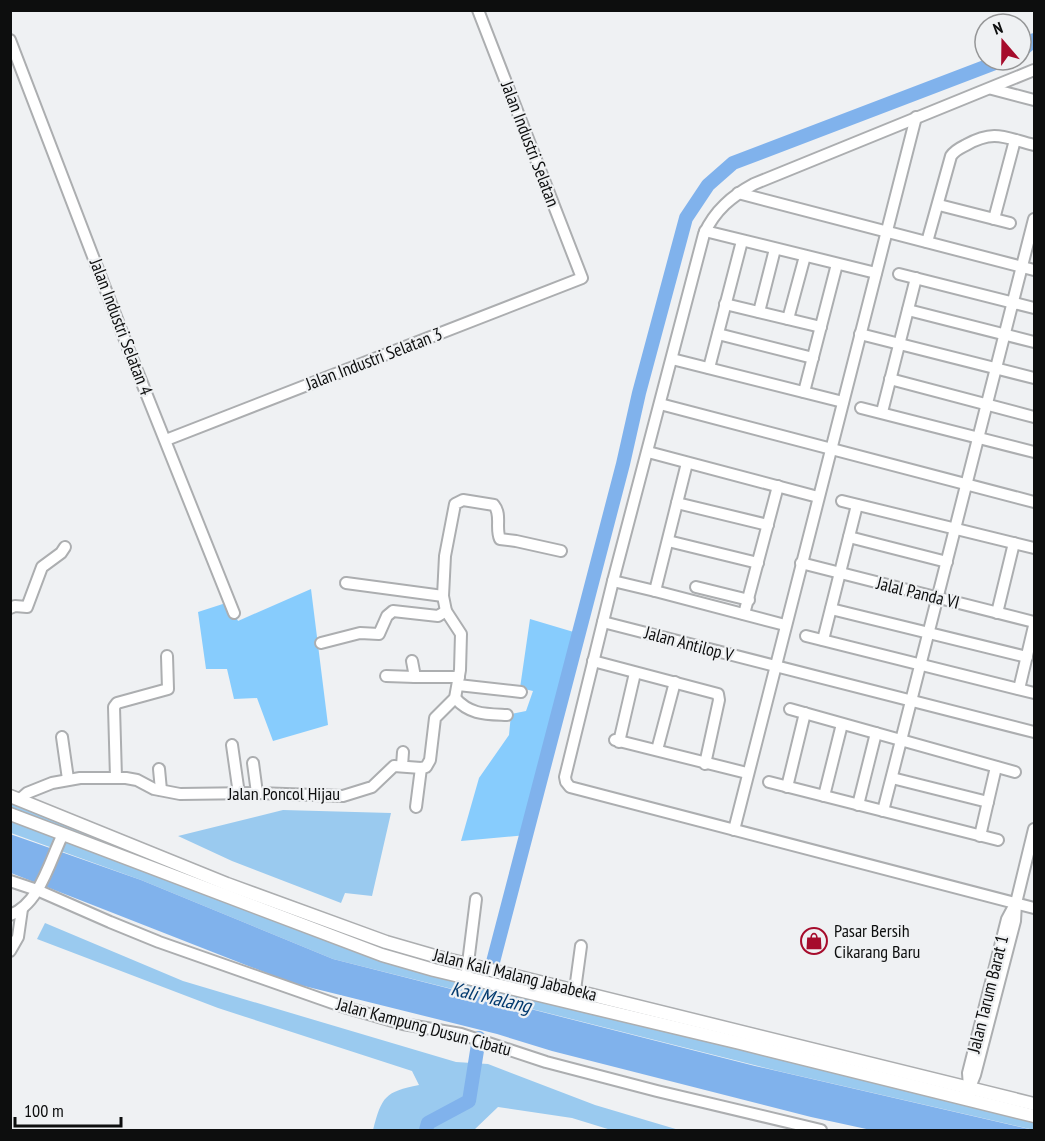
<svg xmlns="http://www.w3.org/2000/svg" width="1045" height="1141" font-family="'PT Sans Narrow',sans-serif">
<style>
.green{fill:#9acaef}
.forest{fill:#87ccfd}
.water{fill:#80b2ec}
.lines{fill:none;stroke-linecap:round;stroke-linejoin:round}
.river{stroke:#80b2ec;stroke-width:14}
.minor-casing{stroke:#acaeb0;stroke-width:14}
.major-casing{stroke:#acaeb0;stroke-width:15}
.minor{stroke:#fff;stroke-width:10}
.major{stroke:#fff;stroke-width:12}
.labels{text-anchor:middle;stroke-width:4.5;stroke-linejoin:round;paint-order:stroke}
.street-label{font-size:18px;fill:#0d0e0e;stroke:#eff1f3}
.poi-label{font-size:18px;fill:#0d0e0e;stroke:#eff1f3;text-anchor:start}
.water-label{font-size:20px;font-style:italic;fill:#033a6e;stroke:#eff1f3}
</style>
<rect width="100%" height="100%" fill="#eff1f3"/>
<g class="green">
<path d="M10 796 386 942 1034 1103V1130L778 1071 333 959 141 880 11 833Z"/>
<path d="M283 810 391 813 372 896 345 893 341 903 232 861 178 836Z"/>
<path d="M45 923 183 981 456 1062 488 1064 595 1105 679 1130H611L572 1118 498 1107 474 1130H373C382 1096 385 1092 419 1085L412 1071 218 1008 37 939Z"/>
</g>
<g class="forest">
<path d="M311 589 328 725 273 741 257 698 234 699 227 669H206L198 612 229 602 238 621Z"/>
<path d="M530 619 577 633 527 835 461 841 479 778 509 735 511 714 526 711 533 691 520 688Z"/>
</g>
<path class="water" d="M10 834 141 880 333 959 755 1066 1033 1130H871L811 1117 552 1051 497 1034 292 983 11 873Z"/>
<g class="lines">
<g class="river">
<path d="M1021 51 1034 40"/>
<path d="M493 962 623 464 639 393 686 218 708 185 733 163 1003 60"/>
<path d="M426 1130 428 1123 469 1101 479 1038"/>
</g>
<defs>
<g id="minor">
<path d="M10 40 130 353 234 613"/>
<path d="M1034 70 754 184C732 196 715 210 704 234L613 581 565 777 566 782 570 787 1034 908"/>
<path d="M992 89 1034 100"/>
<path d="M738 193 1034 270"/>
<path d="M939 205 1010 223"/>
<path d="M994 219 1015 140"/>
<path d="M705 231 876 273"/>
<path d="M927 242 951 156C955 150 960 148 966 145 995 129 1005 138 1034 145"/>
<path d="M899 274 1034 308"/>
<path d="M725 304 821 327"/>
<path d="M908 310 1034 342"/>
<path d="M759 312 775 249"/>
<path d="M788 319 805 256"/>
<path d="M718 334 813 358"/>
<path d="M860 334 1034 378"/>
<path d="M672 359 843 402"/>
<path d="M709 368 742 241"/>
<path d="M890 379 1034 417"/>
<path d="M804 392 837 264"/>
<path d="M660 404 1034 502"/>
<path d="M861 408 1034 452"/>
<path d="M882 412 916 278"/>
<path d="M166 440 582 278 478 10"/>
<path d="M648 452 818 497"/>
<path d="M842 501 1034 548"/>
<path d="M677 503 768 525"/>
<path d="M849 537 947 562"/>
<path d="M668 541 758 563"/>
<path d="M801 563 1034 622"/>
<path d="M613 581 655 591 785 625"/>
<path d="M346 583 443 596"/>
<path d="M696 587 749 600"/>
<path d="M655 591 687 463"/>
<path d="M10 608 15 606 27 607 42 567 61 553 65 547"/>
<path d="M831 609 1027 657"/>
<path d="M997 613 1014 543"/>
<path d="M744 614 778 486"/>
<path d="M603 622 1034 732"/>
<path d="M806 636 1034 693"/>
<path d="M823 640 857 505"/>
<path d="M321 643 360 633 379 634 387 616 393 611 438 616 446 611"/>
<path d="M412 661 415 677H459"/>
<path d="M593 661 718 694 719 700 705 764"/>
<path d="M386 676 415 677"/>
<path d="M458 685 521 692"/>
<path d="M1019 689 1034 626"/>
<path d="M455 698C470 715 486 714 507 715"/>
<path d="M790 709 1015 772"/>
<path d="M62 737 68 779"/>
<path d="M615 740 747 773"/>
<path d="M619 742 635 673"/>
<path d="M232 745 239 794"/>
<path d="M657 750 675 682"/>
<path d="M253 763 257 793"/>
<path d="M402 766 403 752"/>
<path d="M159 769 161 790"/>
<path d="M116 778 114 707 117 703 168 689 167 656"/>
<path d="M892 778 988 802"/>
<path d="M769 782 998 840"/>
<path d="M787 787 805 713"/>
<path d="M824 796 842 724"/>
<path d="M19 800 27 793 52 783 80 778H126L137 780 154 789 180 794 257 793 343 796 372 787 394 766 421 768 426 767 430 760 435 718 455 698 460 670 461 634 446 611 443 596 445 556 455 504 463 500 494 505C502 515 495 528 500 539L516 541 561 551"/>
<path d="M858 805 876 733"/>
<path d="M416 807 421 768"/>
<path d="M883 811 1034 219"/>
<path d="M734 830 916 117"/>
<path d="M980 836 996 767"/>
<path d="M10 881 37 890 110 922 159 942 344 1007 403 1024 461 1034 546 1062 657 1091 821 1130"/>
<path d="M10 915C40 904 50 860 63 834"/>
<path d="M10 951 18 937 22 909"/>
<path d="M467 971 476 899"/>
<path d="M574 997 581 946"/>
<path d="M969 1087 968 1073 1007 919 1014 906"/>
<path d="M967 1095 975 1075 1015 921 1016 903 1034 829"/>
</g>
<g id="major">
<path d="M10 796 227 884 386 942 438 957 1034 1104"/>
<path d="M10 814 382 955 434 970 740 1043 1034 1116"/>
</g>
</defs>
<use href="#minor" class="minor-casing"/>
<use href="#major" class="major-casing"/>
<use href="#minor" class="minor"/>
<use href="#major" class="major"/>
</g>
<defs>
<symbol id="shop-ring" viewBox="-11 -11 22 22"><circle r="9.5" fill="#eff1f3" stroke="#a60c2c" stroke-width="1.5"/><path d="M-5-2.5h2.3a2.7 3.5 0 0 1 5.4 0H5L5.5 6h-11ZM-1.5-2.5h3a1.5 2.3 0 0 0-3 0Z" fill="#a60c2c"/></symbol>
</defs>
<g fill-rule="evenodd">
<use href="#shop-ring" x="799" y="926" width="30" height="30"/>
</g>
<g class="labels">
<g class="street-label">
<text transform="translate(530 144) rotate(69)" y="6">Jalan Industri Selatan</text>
<text transform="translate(121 327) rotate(69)" y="6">Jalan Industri Selatan 4</text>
<text transform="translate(374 359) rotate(-21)" y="6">Jalan Industri Selatan 3</text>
<text transform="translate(918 593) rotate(14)" y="6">Jalal Panda VI</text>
<text transform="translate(689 644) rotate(15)" y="6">Jalan Antilop V</text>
<text x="284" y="800">Jalan Poncol Hijau</text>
<text transform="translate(515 975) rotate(14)" y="6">Jalan Kali Malang Jababeka</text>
<text transform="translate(988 994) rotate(-76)" y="6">Jalan Tarum Barat 1</text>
<text transform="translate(424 1027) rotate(15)" y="6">Jalan Kampung Dusun Cibatu</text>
</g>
<g class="poi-label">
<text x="834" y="937">Pasar Bersih<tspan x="834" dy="21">Cikarang Baru</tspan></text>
</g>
<g class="water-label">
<text transform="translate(491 997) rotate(13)" y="7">Kali Malang</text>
</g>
</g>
<rect width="1045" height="1141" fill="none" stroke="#0d0e0e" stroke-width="24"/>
<g transform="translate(1003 42) rotate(340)"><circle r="28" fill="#eff1f3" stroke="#959697" stroke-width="1.5"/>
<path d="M0-4.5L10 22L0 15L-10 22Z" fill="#a60c2c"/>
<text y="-9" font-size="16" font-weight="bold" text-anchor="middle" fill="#0d0e0e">N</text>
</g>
<path d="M15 1117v9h106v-9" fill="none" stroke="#0d0e0e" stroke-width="3"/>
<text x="24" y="1117" font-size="18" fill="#0d0e0e" stroke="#eff1f3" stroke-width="4.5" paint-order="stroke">100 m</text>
</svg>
